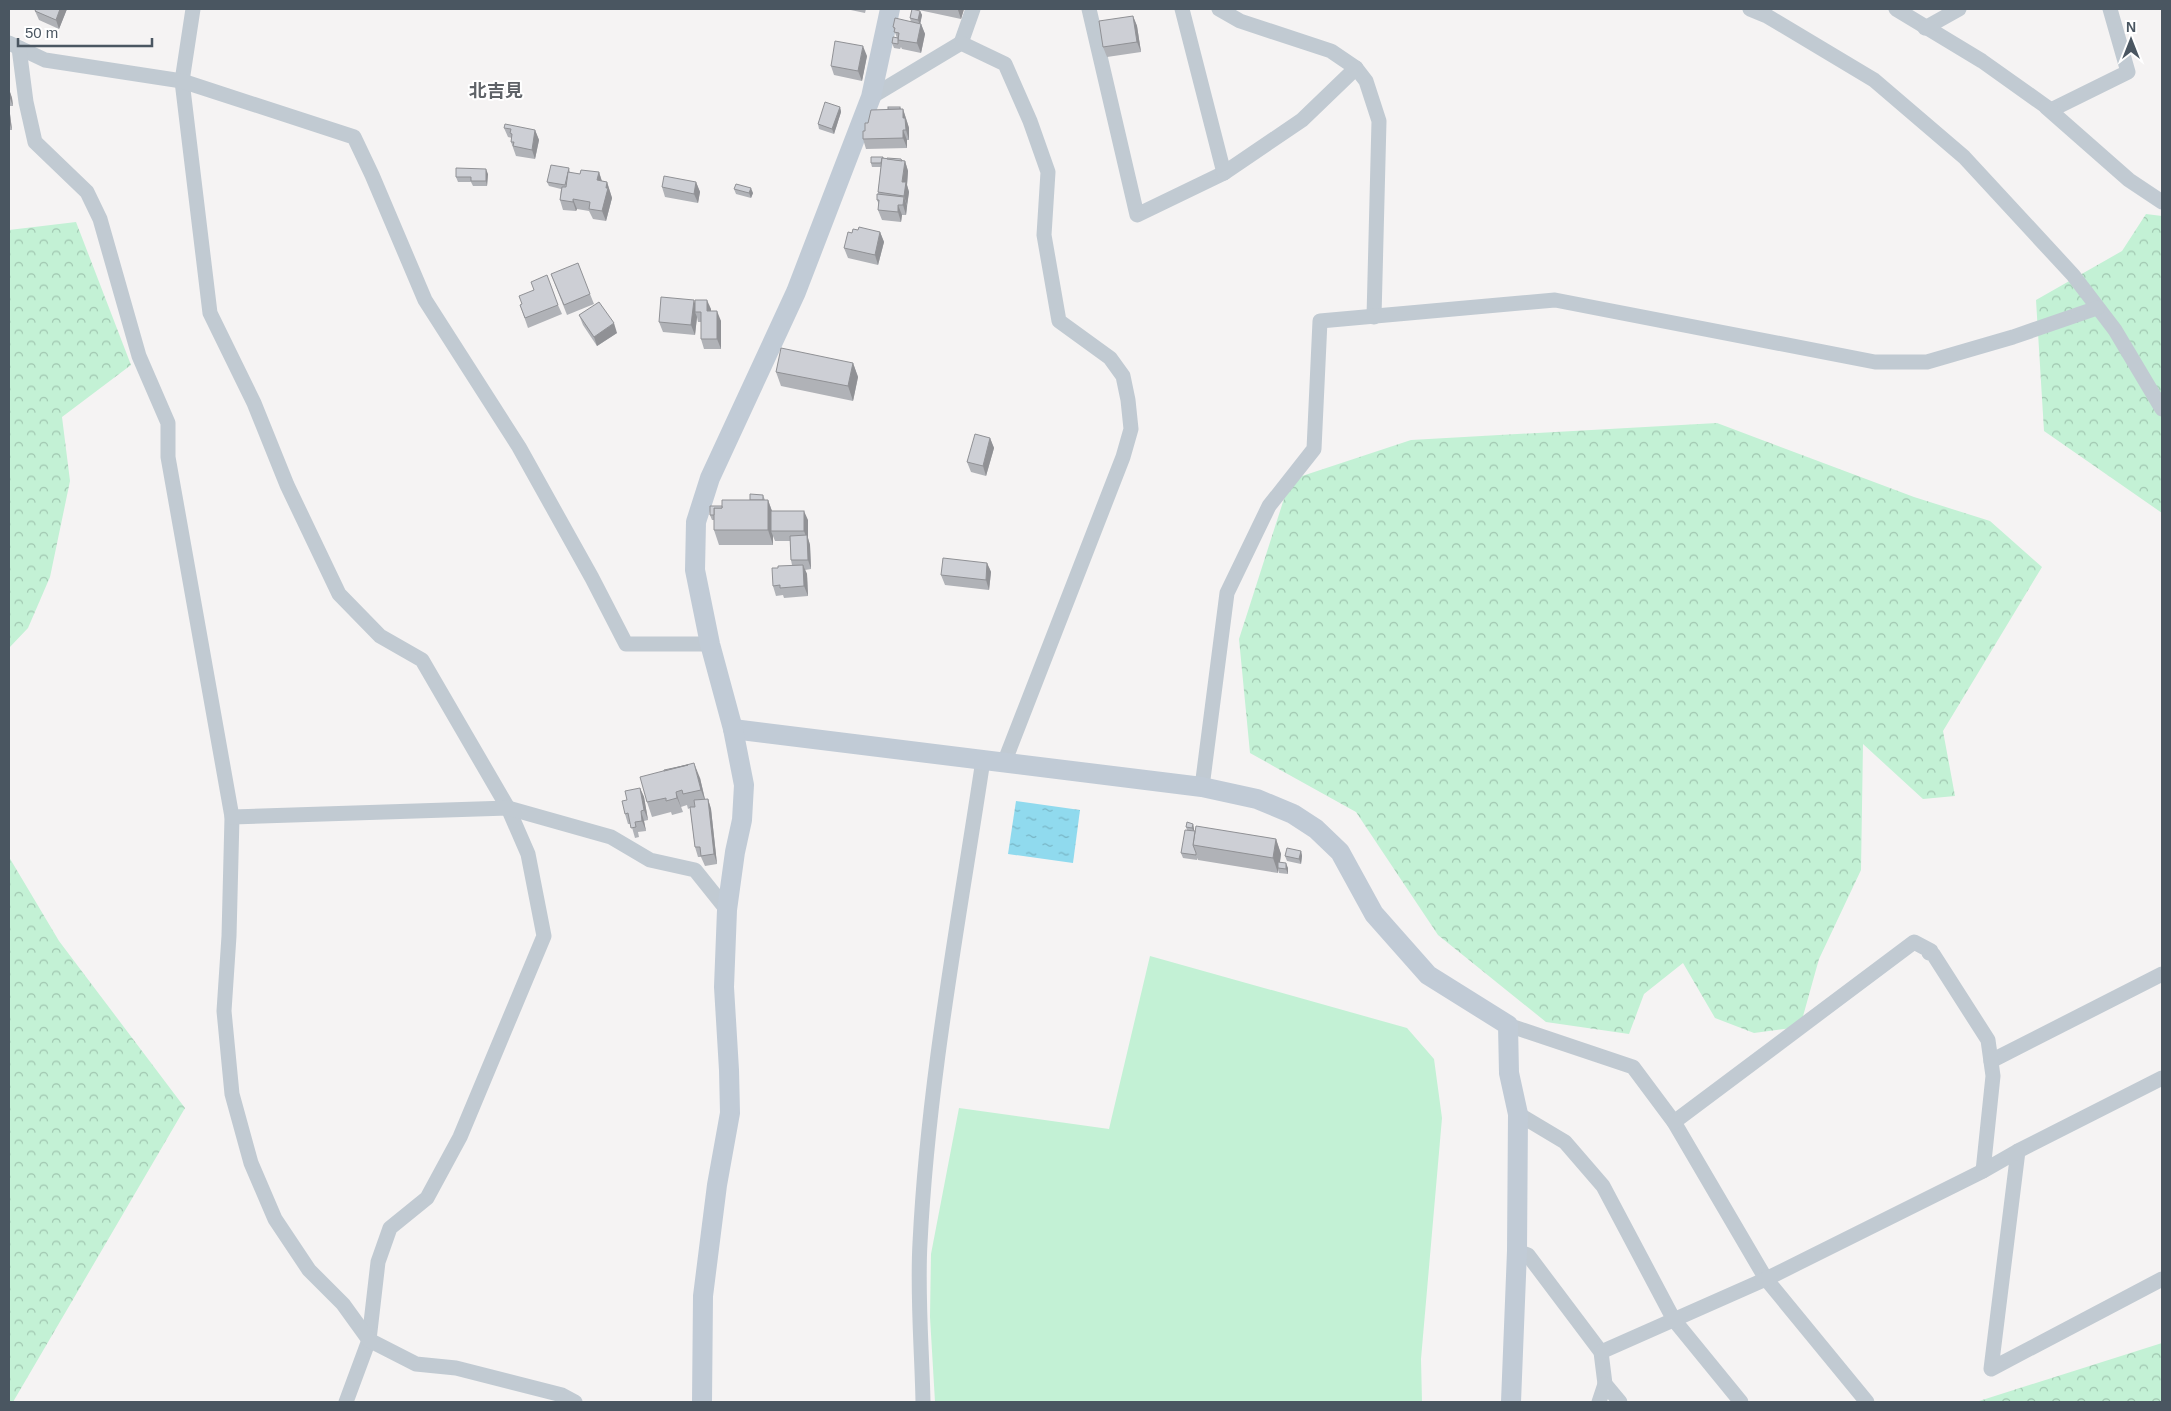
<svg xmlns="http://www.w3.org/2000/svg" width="2171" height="1411" font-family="Arial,'Noto Sans JP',sans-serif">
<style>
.grass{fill:#c3f1d5}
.forest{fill:url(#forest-crowns)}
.water{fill:url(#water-ripples)}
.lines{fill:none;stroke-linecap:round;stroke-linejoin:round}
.street{stroke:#c1cad2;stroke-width:15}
.secondary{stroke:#c1cbd6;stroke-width:20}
.wall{fill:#b0b2b7}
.shaded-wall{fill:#909195}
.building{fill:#cdcfd5;stroke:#909195}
.labels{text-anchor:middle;stroke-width:4;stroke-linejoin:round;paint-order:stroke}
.quarter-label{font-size:18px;font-weight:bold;fill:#5f6368;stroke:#fff}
</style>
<defs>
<pattern id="forest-crowns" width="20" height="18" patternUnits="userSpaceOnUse" patternTransform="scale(1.25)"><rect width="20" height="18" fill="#c3f1d5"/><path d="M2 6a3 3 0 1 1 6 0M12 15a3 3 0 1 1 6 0" fill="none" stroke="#a0c6b0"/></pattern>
<pattern id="water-ripples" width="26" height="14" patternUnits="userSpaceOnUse" patternTransform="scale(1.25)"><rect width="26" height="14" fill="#90daee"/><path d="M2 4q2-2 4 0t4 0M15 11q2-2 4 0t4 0" fill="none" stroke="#78b4c4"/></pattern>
</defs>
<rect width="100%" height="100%" fill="#f5f3f3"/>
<path class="grass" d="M1150 956 1407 1028 1434 1059 1442 1118 1421 1359 1422 1402H935L930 1317 931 1254 959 1108 1109 1129Z"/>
<g class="forest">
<path d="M2146 214 2162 216V513L2044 431 2036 300 2122 251Z"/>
<path d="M76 222 131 365 62 417 70 481 50 577 28 628 9 648V230Z"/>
<path d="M1717 423 1914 497 1990 521 2042 567 1943 731 1955 796 1923 799 1863 744 1861 870 1819 959 1800 1027 1754 1033 1715 1018 1683 963 1644 994 1629 1034 1546 1022 1438 935 1356 812 1250 753 1239 639 1290 480 1411 440Z"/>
<path d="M9 857 59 941 185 1108 13 1402H9Z"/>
<path d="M2162 1343V1402H1976Z"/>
</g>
<path class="water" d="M1016 801 1080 810 1073 863 1008 854Z"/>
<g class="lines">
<g class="street">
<path d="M193 9 182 81 210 313 254 403 287 485 339 594 380 636 422 660 508 808 528 854 544 936 460 1137 427 1198 390 1228 378 1262 369 1340 346 1402"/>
<path d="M1089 9 1137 215 1224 173"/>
<path d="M1182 9 1224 173 1302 120 1356 68"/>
<path d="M1219 9 1240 21 1331 51 1356 68 1366 81 1379 121 1374 317"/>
<path d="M1750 9 1767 16 1874 80 1964 157 2073 275 2115 330 2162 409"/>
<path d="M1896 9 1982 61 2051 110 2128 72 2110 9"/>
<path d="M1925 28 1959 9"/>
<path d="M9 43 45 60 182 81 354 137 372 175 425 300 519 447 592 578 626 644H710"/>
<path d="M961 43 973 9"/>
<path d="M19 48 26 102 35 142 87 192 100 219 139 356 168 423V457L232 817 229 936 224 1011 232 1094 251 1163 275 1219 309 1270 343 1304 369 1340 416 1364 456 1368 562 1395 575 1402"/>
<path d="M871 97 961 43 1005 64 1030 121 1048 172 1044 235 1059 321 1110 358 1123 376 1128 400 1131 429 1123 457 1004 763"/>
<path d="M2046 107 2129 180 2162 202"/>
<path d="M1202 787 1227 593 1269 506 1314 449 1320 321 1555 300 1875 362H1927L2013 337 2097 308"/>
<path d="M232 817 508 808 611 837 650 860 695 870 727 910"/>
<path d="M1508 1025 1633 1067 1674 1122 1766 1279 1867 1402"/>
<path d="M1991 1061 2162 974"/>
<path d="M1518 1114 1565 1142 1603 1186 1674 1320 1741 1402"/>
<path d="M1674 1122 1914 942 1931 951 1929 953 1933 954 1988 1040 1993 1076 1983 1171"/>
<path d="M2018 1151 1991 1369 2162 1279"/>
<path d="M1517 1251 1528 1255 1601 1352 1605 1384 1620 1402"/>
<path d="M1601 1352 1766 1279 1983 1171 2018 1151 2162 1078"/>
<path d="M923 1402C922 1350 917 1296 920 1243 928 1081 959 920 983 760"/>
<path d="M1599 1402 1605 1384"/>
</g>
<g class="secondary">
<path d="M733 729 1202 787 1257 799 1293 814 1316 829 1340 852 1374 914 1428 975 1508 1025 1509 1073 1518 1114 1517 1251 1511 1402"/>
<path d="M702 1402 703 1296 717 1185 730 1113 729 1070 724 987 727 910 735 852 742 820 744 785 733 729 710 644 695 570 696 522 710 478 796 292 871 97 890 9"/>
</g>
</g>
<g class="wall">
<path d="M67 9 59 29 39 20 35 11Z"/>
<path d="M846 9H866L865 13Z"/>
<path d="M918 9H964L961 19 919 10Z"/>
<path d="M920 11 922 15 920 24H921L925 34 921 53 902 49 901 47 900 49 894 48 892 43 897 38 893 27 911 22 910 18Z"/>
<path d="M1133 16 1137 26 1141 52 1107 57 1103 47Z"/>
<path d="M867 56 862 81 834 75 831 66Z"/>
<path d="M9 89 12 98 13 106H9L12 130H9Z"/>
<path d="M840 107 841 112 834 134 819 129 818 124Z"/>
<path d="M900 107 901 109H903L909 128V140H907V148L866 149 863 139 868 123 888 109Z"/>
<path d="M504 128 535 130 539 140 535 159 516 156 511 142 512 138 508 137Z"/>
<path d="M884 158 905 161 908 171 907 185 909 192 906 215H902L901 222 882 220 878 210 879 205 877 200 881 167H872L871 163Z"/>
<path d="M569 168 570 173 580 174 599 172 602 181 607 182 612 198 606 221 593 219 589 211 577 209 576 211 563 210 560 200 561 189 549 186 547 182Z"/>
<path d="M488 174 487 186H473L471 182H458L456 177Z"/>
<path d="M696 182 700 192 698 203 665 197 662 187Z"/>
<path d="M734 189 753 193 751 198 736 194Z"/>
<path d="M858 230 880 232 884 242 878 265 848 258 844 248 852 233Z"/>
<path d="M551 274 590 294 594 304 567 315Z"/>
<path d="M695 303 711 309V311L721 321V349H704L701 339V322H698L697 317 695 335 663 332 659 322Z"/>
<path d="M520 305H558L562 314 528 328Z"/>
<path d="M579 315 617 333 597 346 583 325Z"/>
<path d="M853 363 858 377 853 401 781 386 776 372Z"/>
<path d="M990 438 994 448 986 476 971 472 967 462Z"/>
<path d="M763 495 765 500H768L772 511 808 520V538L810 545 811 569 805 570 807 574 808 596 784 598 783 595 776 596 773 586 778 568 792 565 791 560 790 541H775L773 536V545H719L714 530V520H712L710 515Z"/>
<path d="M987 563 991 572 989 590 945 585 941 575Z"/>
<path d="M700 778 705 799H708L711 809 717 864 705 866 701 857H698L695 847 690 808 688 809 687 805 681 807 683 812 672 815 671 812 652 817 647 802Z"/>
<path d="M640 788 644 797 648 820 644 821 646 831 638 832 639 837 635 838 631 824H628L625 814 627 800Z"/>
<path d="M1193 824 1194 829V831L1276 839 1281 854 1280 862 1288 868V874L1279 873 1278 870V873L1198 860V858L1197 860 1183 858 1181 853 1187 830 1186 827Z"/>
<path d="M1301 851 1302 856 1301 864 1287 861 1285 856Z"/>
</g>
<g class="shaded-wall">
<path d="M60 9H67L59 29 56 20Z"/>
<path d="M958 9H964L961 19 958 10Z"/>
<path d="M920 11 922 15 920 25 918 20Z"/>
<path d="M1133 16 1137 26 1141 52 1137 42Z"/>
<path d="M921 24 925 34 921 53 917 43Z"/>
<path d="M863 46 867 56 862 81 858 71Z"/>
<path d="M9 89 12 98 13 106 9 96Z"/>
<path d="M9 106 12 130 9 122Z"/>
<path d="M840 107 841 112 834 134 832 129Z"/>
<path d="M903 109 909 128V140L906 130 903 118Z"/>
<path d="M535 130 539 140 535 159 532 150Z"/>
<path d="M903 130 907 140V148L903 138Z"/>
<path d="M905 161 908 171 907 185 909 192 907 205 904 196 902 182Z"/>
<path d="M486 169 488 174 487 186 486 181Z"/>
<path d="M599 172 602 182 597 180Z"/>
<path d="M607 182 612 198 606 221 602 211Z"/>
<path d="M696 182 700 192 698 203 694 194Z"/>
<path d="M751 188 753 193 751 198 749 193Z"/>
<path d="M904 197 907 206 906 215 903 205Z"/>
<path d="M573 199 577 209 576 211 573 202Z"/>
<path d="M898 205 902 215 901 222 898 212Z"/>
<path d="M880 232 884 242 878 265 875 255Z"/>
<path d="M694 300 697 310 695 312 697 317 695 335 691 325Z"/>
<path d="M707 300 711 309V321L707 311Z"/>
<path d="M717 311 721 321V349L717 339Z"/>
<path d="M614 323 617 333 597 346 594 337Z"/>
<path d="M853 363 858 377 853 401 848 386Z"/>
<path d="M990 438 994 448 986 476 983 466Z"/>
<path d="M768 500 773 514 771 531 773 536V545L768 530Z"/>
<path d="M804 511 808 520V538L810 545 811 569 808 560 807 539 804 531Z"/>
<path d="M987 563 991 572 989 590 986 580Z"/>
<path d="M803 565 807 574 808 596 804 586Z"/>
<path d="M694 763 700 778 706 804 701 790Z"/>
<path d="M640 788 644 797 648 820 644 810Z"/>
<path d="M676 792 681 807 683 812 677 798Z"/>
<path d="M708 799 711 809 717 864 714 854Z"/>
<path d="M641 811 644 821 646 831 642 821Z"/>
<path d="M1193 824 1194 829V833L1192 828Z"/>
<path d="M1276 839 1281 854 1279 868H1278V873L1273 858Z"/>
<path d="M1301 851 1302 856 1301 864 1299 859Z"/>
<path d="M1286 863 1288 868V874L1286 869Z"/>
</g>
<g class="building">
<path d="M36 9H60L56 20 35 11Z"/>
<path d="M912 9 920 11 918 20 910 18Z"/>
<path d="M1133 16 1137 42 1103 47 1099 21Z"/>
<path d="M895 18 921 24 917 43 898 40 899 33 894 32 895 28 893 27Z"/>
<path d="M893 37 898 38V44L892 43Z"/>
<path d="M835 41 863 46 858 71 831 66Z"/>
<path d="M825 102 840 107 832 129 818 124Z"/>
<rect x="888" y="107" width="12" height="2"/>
<path d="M903 109V118H905L906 130H903V138L863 139V131H865V123H868L871 110Z"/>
<path d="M505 124 535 130 532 150 513 146 514 142H511L512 134 510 133 511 129 504 128Z"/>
<path d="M871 157H883V158H882L881 163H871Z"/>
<path d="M882 158 905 161 902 182H906L904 196 878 192Z"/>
<path d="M887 158 901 159 902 161 887 159Z"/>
<path d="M551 165 569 168 565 185 547 182Z"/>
<path d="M456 168 486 169V181H471V177H456Z"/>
<path d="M581 170 599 172 597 180 607 182 606 188H608L602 211 589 209 590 202 573 199V202L560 200 562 187H566L568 172 580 174Z"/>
<path d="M664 176 696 182 694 194 662 187Z"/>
<path d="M736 184 751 188 749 193 734 189Z"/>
<path d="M877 194 904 197 903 205H898V212L878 210 879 200H877Z"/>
<path d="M859 227 880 232 875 255 844 248 848 232 852 233 853 229 858 230Z"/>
<path d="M578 263 590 294 564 305 551 274Z"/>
<path d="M547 275 558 305 525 318 520 305 522 304 519 296 534 290 531 282Z"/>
<path d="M661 297 694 300 691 325 659 322Z"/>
<path d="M695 300H707V311H717V339H701V312H695Z"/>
<path d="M599 302 614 323 594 337 579 315Z"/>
<path d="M781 348 853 363 848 386 776 372Z"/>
<path d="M975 434 990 438 983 466 967 462Z"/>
<path d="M750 494 763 495V500H750Z"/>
<path d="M722 500H768V530H714V508H722Z"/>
<path d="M710 506H722V508H714V515H710Z"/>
<rect x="771" y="511" width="33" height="20"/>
<path d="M807 535 808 560H791L790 536Z"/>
<path d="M943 558 987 563 986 580 941 575Z"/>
<path d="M803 565 804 586 780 588V585L773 586 772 568H778V566Z"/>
<path d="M694 763 701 790 683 794 682 790 676 792 677 798 666 801V798L647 802 640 777Z"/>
<path d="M688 765 664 771V770Z"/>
<path d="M640 788 644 810 641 811 642 821 635 822 636 827 631 828 628 813 625 814 622 801 627 800 625 791Z"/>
<path d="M708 799 714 854 701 856 700 847H695L690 807H695L694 800Z"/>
<path d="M1187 822 1193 824 1192 828 1186 827Z"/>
<path d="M1196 826 1276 839 1273 858 1193 845Z"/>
<path d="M1185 830 1195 831 1193 845 1196 853V855L1181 853Z"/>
<path d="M1287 848 1301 851 1299 859 1285 856Z"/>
<path d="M1278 862 1286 863V869L1278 868Z"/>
</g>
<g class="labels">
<g class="quarter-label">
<text x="496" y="97">北吉見</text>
</g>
</g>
<rect width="2171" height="1411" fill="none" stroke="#4a5661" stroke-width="20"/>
<g transform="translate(2131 40)" stroke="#ffffff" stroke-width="4" paint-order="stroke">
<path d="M0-4L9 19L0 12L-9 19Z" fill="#4a5661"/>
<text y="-8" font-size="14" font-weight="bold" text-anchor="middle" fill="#4a5661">N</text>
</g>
<path d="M18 38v8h134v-8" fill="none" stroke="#4a5661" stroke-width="2.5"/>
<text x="25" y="38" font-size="15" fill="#4a5661" stroke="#ffffff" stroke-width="4" paint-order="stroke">50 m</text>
</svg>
